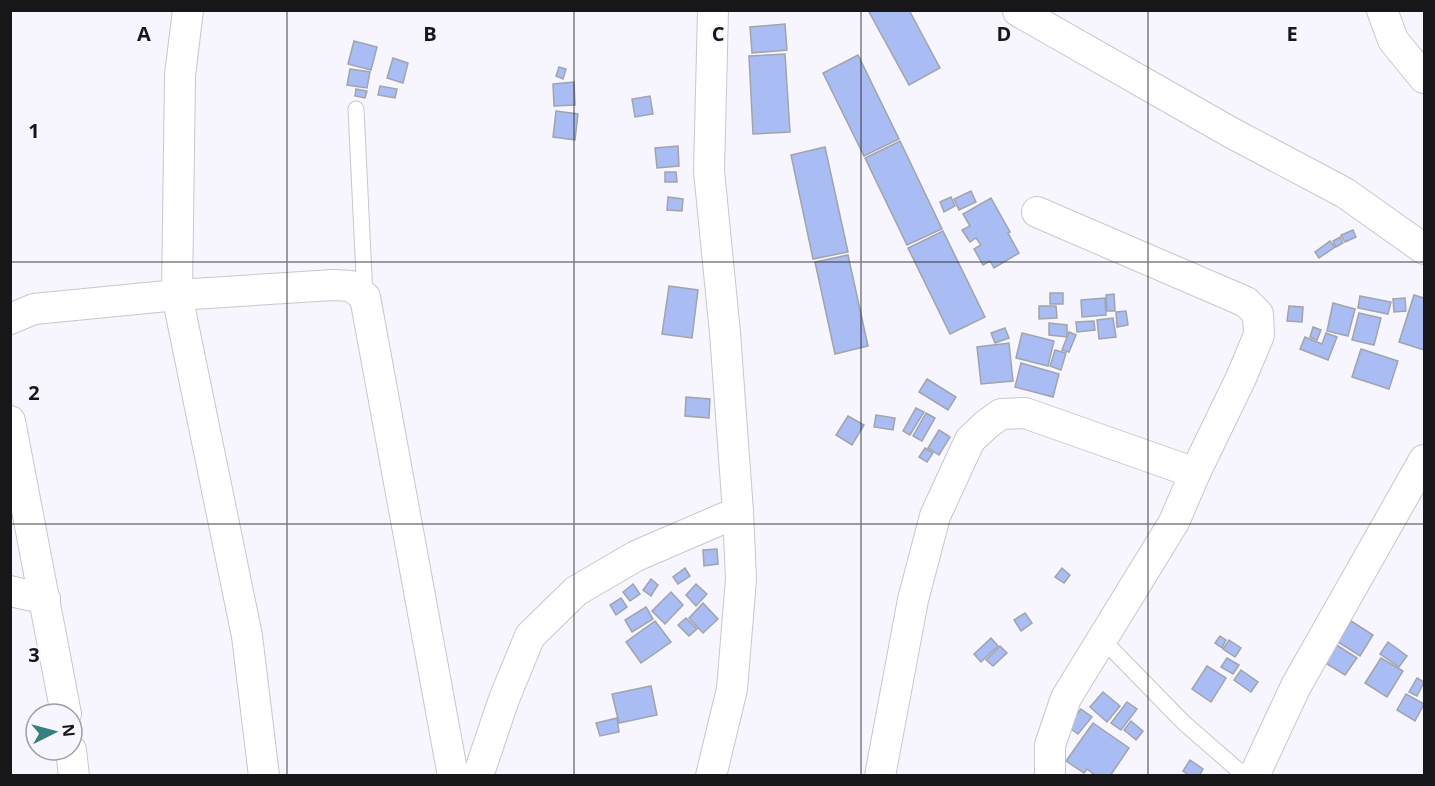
<svg xmlns="http://www.w3.org/2000/svg" width="1435" height="786" font-family="'Open Sans',sans-serif">
<style>
.building{fill:#a9bcf3;stroke:#a1a4aa;stroke-width:1.5}
.lines{fill:none;stroke-linecap:round;stroke-linejoin:round}
.lane-casing{stroke:#c7c7ce;stroke-width:17}
.street-casing{stroke:#c7c7ce;stroke-width:32}
.lane{stroke:#fff;stroke-width:15}
.street{stroke:#fff;stroke-width:30}
.grid{fill:none;stroke:#17171a;stroke-width:1.5;stroke-opacity:0.55}
.grid-label{font-size:20px;text-anchor:middle;font-weight:bold;fill:#17171a;stroke:#f7f6fe;stroke-width:5;stroke-linejoin:round;paint-order:stroke}
</style>
<rect width="100%" height="100%" fill="#f7f6fe"/>
<g class="building">
<path d="M868 10H909L940 68 909 85Z"/>
<path d="M785 24 787 50 752 53 750 27Z"/>
<path d="M354 41 377 47 371 70 348 64Z"/>
<path d="M785 54 790 132 753 134 749 56Z"/>
<path d="M858 55 899 139 864 156 823 73Z"/>
<path d="M393 58 408 63 403 83 387 78Z"/>
<path d="M559 67 566 69 563 79 556 76Z"/>
<path d="M350 69 370 72 367 88 347 85Z"/>
<path d="M574 82 575 105 554 106 553 84Z"/>
<path d="M380 86 397 89 395 98 378 95Z"/>
<path d="M356 89 367 91 365 98 355 96Z"/>
<path d="M650 96 653 114 635 117 632 99Z"/>
<path d="M556 111 578 114 575 140 553 137Z"/>
<path d="M900 141 942 229 907 245 865 158Z"/>
<path d="M678 146 679 166 657 168 655 148Z"/>
<path d="M825 147 848 252 813 259 791 155Z"/>
<path d="M665 172H676L677 182H665Z"/>
<path d="M971 191 976 202 959 210 954 199Z"/>
<path d="M668 197 683 199 682 211 667 210Z"/>
<path d="M951 197 955 206 944 212 940 202Z"/>
<path d="M991 198 1010 232 1008 233 1019 253 994 268 990 261 983 265 974 249 981 245 976 238 970 242 962 230 970 226 963 214Z"/>
<path d="M1353 230 1356 237 1345 242 1341 235Z"/>
<path d="M943 231 985 317 950 334 908 248Z"/>
<path d="M1340 237 1343 243 1336 247 1333 241Z"/>
<path d="M1330 241 1335 247 1319 258 1315 252Z"/>
<path d="M848 255 868 346 835 354 815 262Z"/>
<path d="M669 286 698 290 692 338 662 334Z"/>
<rect x="1050" y="293" width="13" height="11"/>
<path d="M1114 294 1115 311H1107L1106 295Z"/>
<path d="M1414 295 1424 298V350L1399 342Z"/>
<path d="M1360 296 1391 302 1388 314 1358 308Z"/>
<path d="M1105 298 1106 315 1082 317 1081 300Z"/>
<path d="M1405 298 1406 311 1394 312 1393 299Z"/>
<path d="M1333 303 1355 309 1348 336 1327 331Z"/>
<path d="M1039 306H1056L1057 318 1039 319Z"/>
<path d="M1289 306 1303 307 1302 322 1287 321Z"/>
<path d="M1126 311 1128 325 1117 327 1116 312Z"/>
<path d="M1359 313 1381 318 1374 345 1352 340Z"/>
<path d="M1113 318 1116 337 1099 339 1097 320Z"/>
<path d="M1094 321 1095 330 1077 332 1076 322Z"/>
<path d="M1049 323 1067 325V337L1049 335Z"/>
<path d="M1313 327 1321 330 1317 340 1310 337Z"/>
<path d="M1005 328 1009 338 995 343 991 333Z"/>
<path d="M1069 332 1076 335 1069 352 1062 350Z"/>
<path d="M1022 333 1054 341 1048 366 1016 358Z"/>
<path d="M1326 333 1337 337 1328 360 1300 349 1305 337 1322 344Z"/>
<path d="M1009 343 1013 381 981 384 977 347Z"/>
<path d="M1361 349 1398 361 1389 389 1352 377Z"/>
<path d="M1055 350 1066 353 1061 370 1050 366Z"/>
<path d="M1021 363 1059 374 1053 397 1015 387Z"/>
<path d="M927 379 956 397 948 410 919 392Z"/>
<path d="M686 397 710 399 709 418 685 416Z"/>
<path d="M916 408 924 412 910 435 903 431Z"/>
<path d="M926 413 935 418 922 441 913 436Z"/>
<path d="M876 415 895 418 893 430 874 427Z"/>
<path d="M848 416 864 425 852 445 836 435Z"/>
<path d="M939 430 950 437 939 455 928 448Z"/>
<path d="M925 448 933 453 927 462 919 457Z"/>
<path d="M717 549 718 564 704 566 703 550Z"/>
<path d="M685 568 690 576 678 584 673 577Z"/>
<path d="M1062 568 1070 575 1064 583 1055 577Z"/>
<path d="M651 579 658 585 651 596 643 590Z"/>
<path d="M633 584 640 594 630 601 623 592Z"/>
<path d="M696 584 707 594 696 606 686 595Z"/>
<path d="M671 592 683 605 665 624 652 611Z"/>
<path d="M621 598 627 607 616 615 610 605Z"/>
<path d="M703 603 718 619 703 633 689 618Z"/>
<path d="M646 607 653 619 632 632 625 620Z"/>
<path d="M1025 613 1032 623 1021 631 1014 620Z"/>
<path d="M686 618 697 629 689 636 678 625Z"/>
<path d="M655 621 671 642 641 663 626 642Z"/>
<path d="M1351 621 1373 635 1360 656 1338 642Z"/>
<path d="M1220 636 1226 640 1222 648 1215 643Z"/>
<path d="M991 638 998 646 981 662 974 654Z"/>
<path d="M1229 640 1241 648 1235 657 1223 649Z"/>
<path d="M1388 642 1407 656 1399 667 1380 654Z"/>
<path d="M1335 644 1357 658 1345 675 1324 662Z"/>
<path d="M1000 646 1007 653 993 666 986 660Z"/>
<path d="M1227 658 1239 665 1233 674 1221 667Z"/>
<path d="M1381 658 1403 671 1387 697 1365 683Z"/>
<path d="M1207 666 1226 678 1211 702 1192 689Z"/>
<path d="M1241 670 1258 682 1251 692 1234 680Z"/>
<path d="M1417 678 1424 682 1417 696 1409 692Z"/>
<path d="M651 686 657 715 619 723 612 694Z"/>
<path d="M1103 692 1120 706 1107 722 1090 707Z"/>
<path d="M1406 694 1424 704 1415 721 1397 710Z"/>
<path d="M1127 702 1137 709 1121 730 1111 723Z"/>
<path d="M1081 709 1092 717 1078 734 1067 726Z"/>
<path d="M617 718 619 732 600 736 596 723Z"/>
<path d="M1131 721 1143 731 1136 740 1124 730Z"/>
<path d="M1093 723 1129 748 1110 776H1096L1087 769 1084 773 1066 761Z"/>
<path d="M1190 760 1203 769 1199 776H1190L1183 771Z"/>
</g>
<g class="lines">
<defs>
<g id="lane">
<path d="M356 109 365 297"/>
<path d="M1101 638 1184 723 1245 776"/>
</g>
<g id="street">
<path d="M188 10 180 75 177 295 247 636 264 776"/>
<path d="M1382 10 1393 40 1424 78"/>
<path d="M1018 11 1230 132 1345 193 1424 249"/>
<path d="M1037 212 1246 302 1258 314 1259 335 1241 378 1195 473 1174 522 1066 698 1050 745V776"/>
<path d="M10 319 34 309 177 295 333 285 351 286 365 297 453 776"/>
<path d="M10 421 66 714"/>
<path d="M10 591 45 599"/>
<path d="M71 750 74 776"/>
<path d="M478 776 504 699 530 636 576 591 636 556 738 512"/>
<path d="M711 776 732 689 741 579 738 512 725 333 709 171 713 10"/>
<path d="M880 776 913 600 935 516 970 440 987 424 1001 414 1025 413 1195 473"/>
<path d="M1254 776 1296 686 1424 460"/>
</g>
</defs>
<use href="#lane" class="lane-casing"/>
<use href="#street" class="street-casing"/>
<use href="#lane" class="lane"/>
<use href="#street" class="street"/>
</g>
<path class="grid" d="M287 10V776M574 10V776M861 10V776M1148 10V776M10 262H1424M10 524H1424"/>
<g class="grid-label">
<text x="144" y="41">A</text>
<text x="430" y="41">B</text>
<text x="718" y="41">C</text>
<text x="1004" y="41">D</text>
<text x="1292" y="41">E</text>
<text x="34" y="138">1</text>
<text x="34" y="400">2</text>
<text x="34" y="662">3</text>
</g>
<rect width="1435" height="786" fill="none" stroke="#17171a" stroke-width="24"/>
<g transform="translate(54 732) rotate(84)"><circle r="28" fill="#f7f6fe" stroke="#9d9da3" stroke-width="1.5"/>
<path d="M0-4.5L10 22L0 15L-10 22Z" fill="#367f7c"/>
<text y="-9" font-size="16" font-weight="bold" text-anchor="middle" fill="#17171a">N</text>
</g>
</svg>
